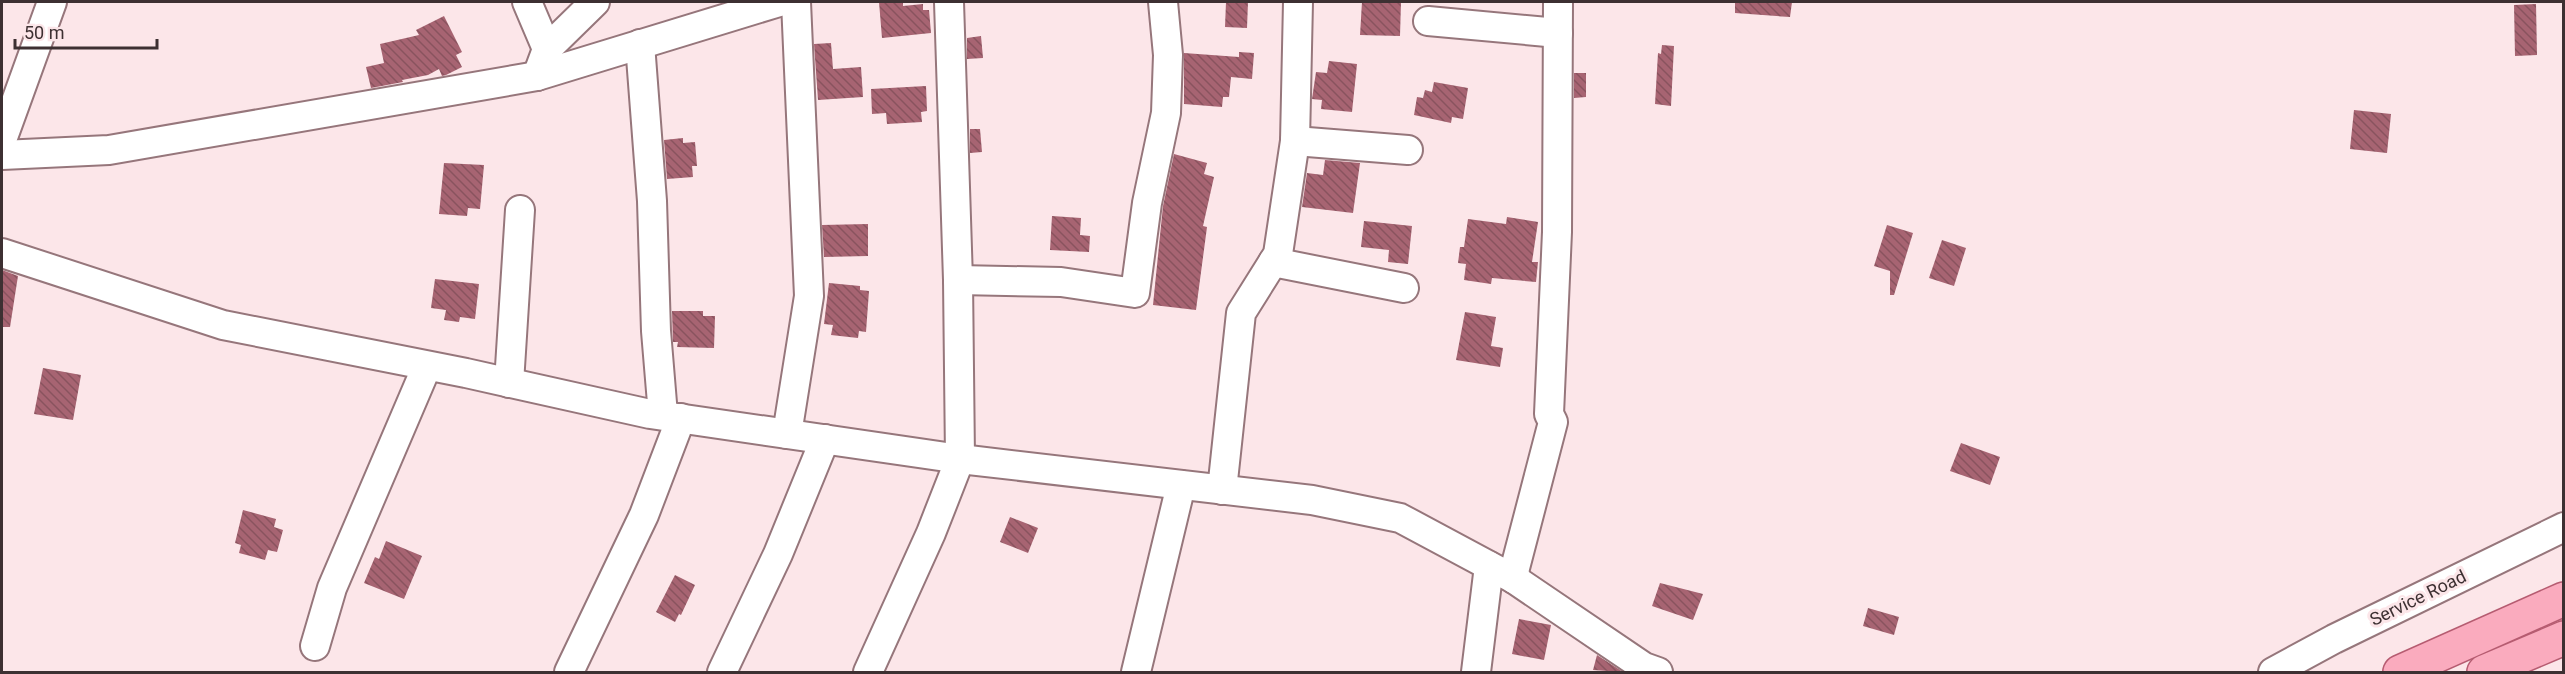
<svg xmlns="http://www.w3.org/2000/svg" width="2565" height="674" font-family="Roboto,sans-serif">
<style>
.building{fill:url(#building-back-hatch)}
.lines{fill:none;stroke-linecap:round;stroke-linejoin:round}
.minor-casing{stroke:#96767b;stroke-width:32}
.major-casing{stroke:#b65c71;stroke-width:36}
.minor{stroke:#fff;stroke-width:28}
.major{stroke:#faabbe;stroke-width:33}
.labels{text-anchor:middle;stroke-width:6;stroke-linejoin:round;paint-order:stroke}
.street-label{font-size:18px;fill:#3d3032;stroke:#fce6e9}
</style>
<defs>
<pattern id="building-back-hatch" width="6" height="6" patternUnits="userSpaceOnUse" patternTransform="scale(1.5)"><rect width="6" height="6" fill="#a76472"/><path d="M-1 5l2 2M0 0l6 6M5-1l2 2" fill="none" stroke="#89535e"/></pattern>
</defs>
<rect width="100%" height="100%" fill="#fce6e9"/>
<g class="building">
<path d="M879 2H903V6L923 4V10H929L931 33 882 38Z"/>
<path d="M1226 2H1248L1247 28 1225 27Z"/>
<path d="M1362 2H1401L1400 36 1360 35Z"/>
<path d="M1735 2H1792L1790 17 1735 13Z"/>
<path d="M2536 4 2537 55 2515 56 2514 5Z"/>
<path d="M444 16 462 52 456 55 462 67 446 75 442 76 439 69 428 75 402 80 403 82 371 88 366 67 384 63 380 44 419 35 416 30Z"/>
<path d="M981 36 983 58 967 59V38Z"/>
<path d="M831 43 833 69 861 67 863 97 818 100 814 44Z"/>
<path d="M1662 45 1674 46 1671 106 1655 104 1658 53 1661 54Z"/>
<path d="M1239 52 1254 53 1252 79 1231 77 1229 97H1223L1222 107 1184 104V53L1239 57Z"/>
<path d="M1329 61 1357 64 1352 112 1321 109 1322 100 1312 99 1316 72 1327 73Z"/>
<path d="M1574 73H1586V97L1574 98Z"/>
<path d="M1434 82 1468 88 1463 119 1452 117 1451 123 1414 115 1417 97 1423 98 1425 90 1432 92Z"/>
<path d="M926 86 927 111 921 112 922 122 887 124 886 113 872 114 871 89Z"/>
<path d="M2354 110 2391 114 2387 153 2350 149Z"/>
<path d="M970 129H980L982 152 970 153Z"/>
<path d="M683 138V143L695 142 697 166H692L693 177 667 179 664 140Z"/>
<path d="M1174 154 1207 163 1204 174 1214 177 1203 226 1207 227 1196 310 1153 305 1163 206Z"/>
<path d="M1325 160 1360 163 1353 213 1302 207 1307 173 1323 175Z"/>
<path d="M444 163 484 165 480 209 468 208 467 216 439 214Z"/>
<path d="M1052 216 1081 218 1080 235 1090 236 1089 252 1050 250Z"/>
<path d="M1507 217 1538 222 1532 262H1538L1536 282 1492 278 1491 284 1464 280 1466 264 1458 263 1460 247H1464L1468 219 1506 224Z"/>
<path d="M1364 221 1412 226 1408 264 1388 262 1389 250 1361 247Z"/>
<path d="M868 224V256L824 257 822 225Z"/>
<path d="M1887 225 1913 233 1894 295H1890V271L1874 266Z"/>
<path d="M1942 240 1966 248 1954 286 1929 278Z"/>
<path d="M2 270 18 276 10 327H2Z"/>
<path d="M435 279 479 284 475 319 460 317 459 322 444 320 446 310 431 308Z"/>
<path d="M829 283 860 286V290L869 291 866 332 859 331 858 338 831 335 833 325 824 324Z"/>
<path d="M672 311H703V316H715L714 348 677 347 678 342H673Z"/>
<path d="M1465 312 1496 317 1491 346 1503 348 1500 367 1456 360Z"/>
<path d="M43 368 81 375 73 420 34 414Z"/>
<path d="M1961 443 2000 457 1990 485 1950 471Z"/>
<path d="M243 510 276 519 274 527 283 530 277 552 268 550 265 560 239 553 241 545 235 543Z"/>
<path d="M1010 517 1038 528 1028 553 1000 542Z"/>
<path d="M386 541 422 556 404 599 364 583 375 557 379 559Z"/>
<path d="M675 575 695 585 681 615 679 614 675 622 656 612Z"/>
<path d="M1660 583 1703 594 1693 620 1652 606Z"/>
<path d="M1868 608 1899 617 1894 635 1863 626Z"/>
<path d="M1519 619 1551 625 1544 660 1512 654Z"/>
<path d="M1597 655 1623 672 1593 670Z"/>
</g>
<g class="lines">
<defs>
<g id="minor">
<path d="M527 2 547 49"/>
<path d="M1428 21 1558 33"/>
<path d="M640 44 652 201 656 331 663 415"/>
<path d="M537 76 547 49 595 2"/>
<path d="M2 140 52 2"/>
<path d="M1295 141 1408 150"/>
<path d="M2 155 109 150 537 76 779 2"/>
<path d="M2 253 223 325 466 373 650 414 960 459 1312 500 1400 518 1514 579 1644 667 1658 672"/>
<path d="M1273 262 1404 288"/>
<path d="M958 280 1061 282 1135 293 1147 203 1166 113 1168 55 1163 2"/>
<path d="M509 383 520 210"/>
<path d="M787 434 809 296 796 2"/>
<path d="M1222 490 1241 313 1278 254 1295 141 1298 2"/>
<path d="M1514 579 1515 568 1553 422 1549 414 1557 232 1558 2"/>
<path d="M315 646 332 588 427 366"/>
<path d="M569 672 644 515 681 418"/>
<path d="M722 672 778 554 825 439"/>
<path d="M868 672 931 533 960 459 958 280 949 2"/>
<path d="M1136 672 1181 485"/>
<path d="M1476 672 1489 566"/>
<path d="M2273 672 2334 639 2564 527"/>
</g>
<g id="major">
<path d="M2400 672 2564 599"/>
<path d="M2484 672 2564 638"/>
</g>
</defs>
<use href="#minor" class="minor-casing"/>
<use href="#major" class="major-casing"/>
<use href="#minor" class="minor"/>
<use href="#major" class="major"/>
</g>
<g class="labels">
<g class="street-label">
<text transform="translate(2418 598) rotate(-26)" y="6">Service Road</text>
</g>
</g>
<rect width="2565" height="674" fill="none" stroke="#3d3032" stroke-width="6"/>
<path d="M15 39v9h142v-9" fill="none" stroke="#3d3032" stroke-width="3"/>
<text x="24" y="39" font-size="18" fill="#3d3032" stroke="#fce6e9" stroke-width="4.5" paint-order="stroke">50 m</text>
</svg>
